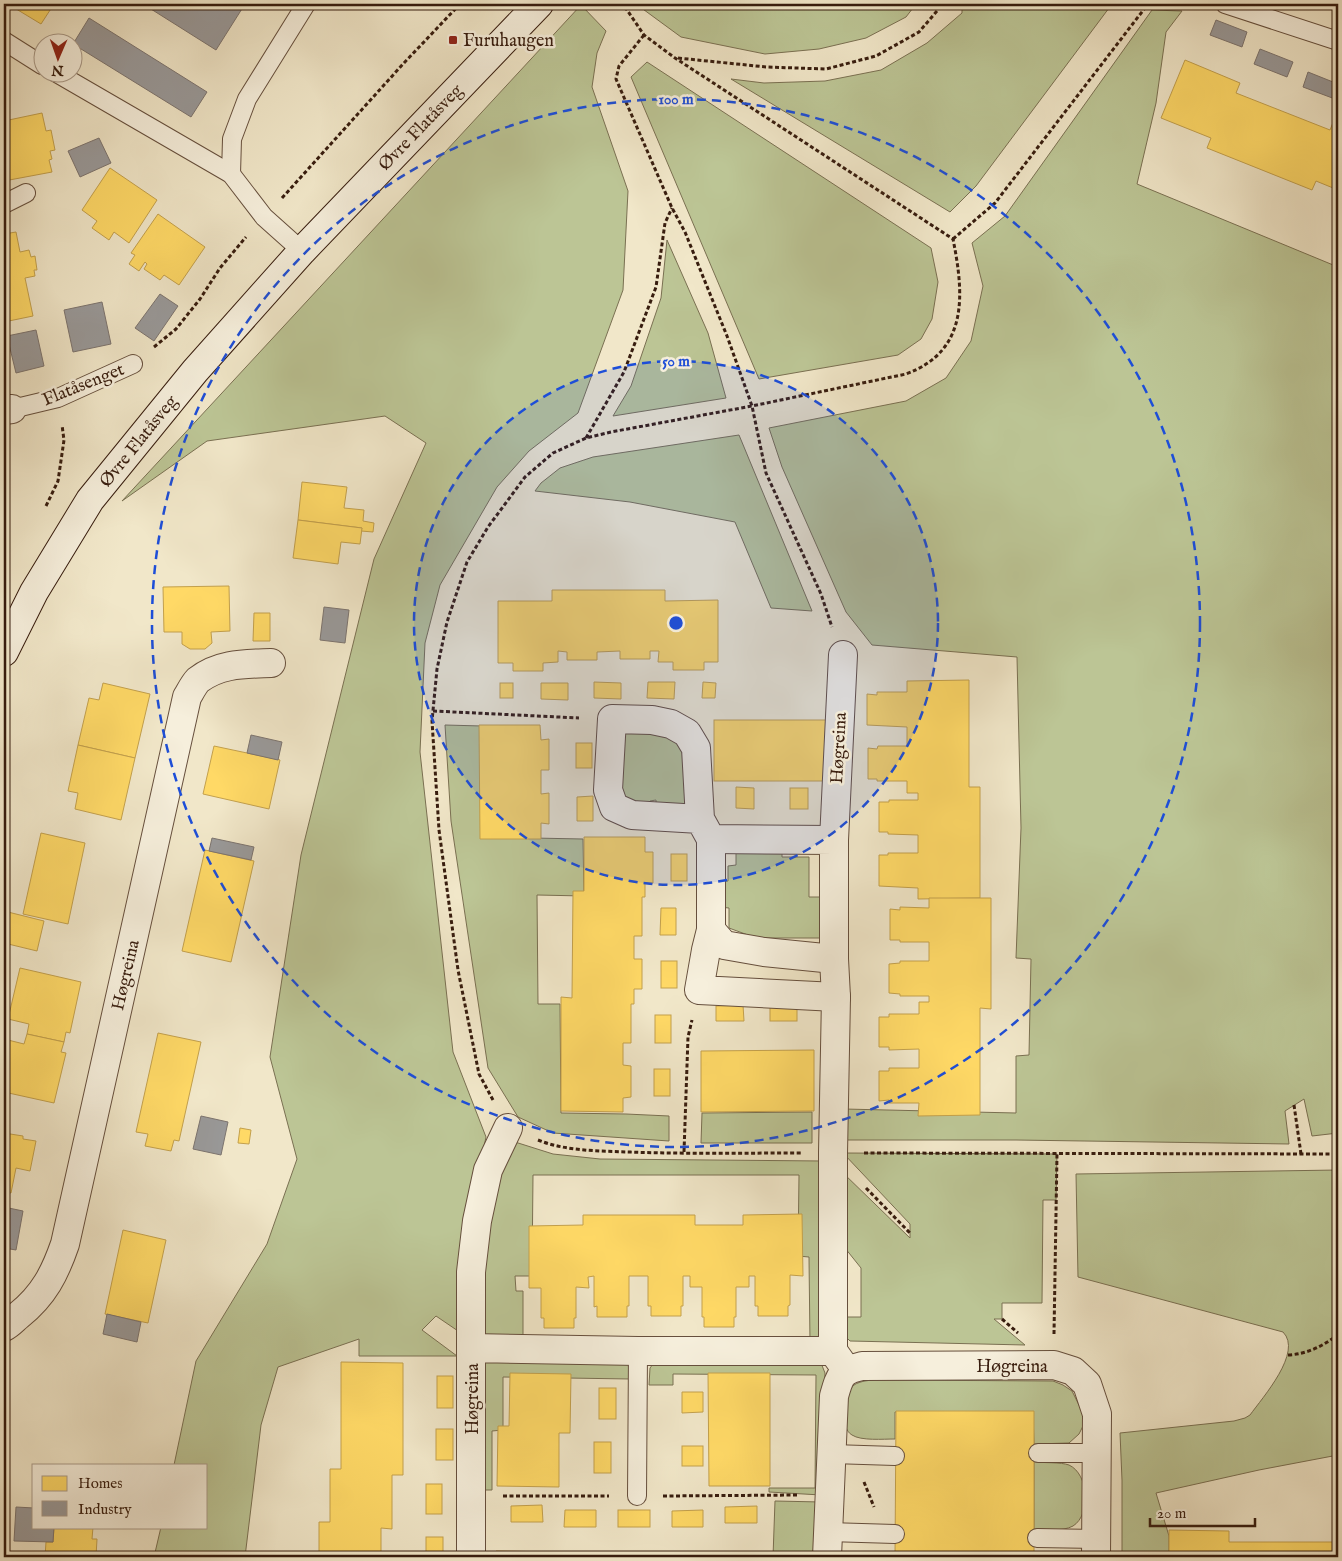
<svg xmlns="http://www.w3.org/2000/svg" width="1342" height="1561" font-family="'IM FELL English',serif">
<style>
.green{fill:#bcc595;stroke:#7a7052}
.homes{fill:#ffd966;stroke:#c3a04c}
.industry{fill:#999;stroke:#7c746f}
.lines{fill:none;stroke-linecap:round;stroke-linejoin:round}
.lane-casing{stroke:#664f3d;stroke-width:20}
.street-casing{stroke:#664f3d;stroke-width:30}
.secondary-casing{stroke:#371c0e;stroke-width:30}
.path{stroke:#371c0e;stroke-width:3;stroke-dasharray:4 2.5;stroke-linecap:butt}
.lane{stroke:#f6efdc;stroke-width:18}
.street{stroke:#f6efdc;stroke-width:28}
.secondary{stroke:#f6efdc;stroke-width:28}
.ring{fill:none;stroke:#1d4ed8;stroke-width:2.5;stroke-dasharray:9 6}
.poi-dot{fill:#8f2418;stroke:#f6efdc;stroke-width:2}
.labels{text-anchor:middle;stroke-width:5;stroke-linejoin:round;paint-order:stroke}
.poi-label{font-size:18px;fill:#371c0e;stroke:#f6efdc;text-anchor:start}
.street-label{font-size:18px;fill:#371c0e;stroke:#f6efdc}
.centre{fill:#1d4ed8;stroke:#f6efdc;stroke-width:2.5}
.ring-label{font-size:15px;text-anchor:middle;font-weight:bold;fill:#1d4ed8;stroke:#f6efdc;stroke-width:5;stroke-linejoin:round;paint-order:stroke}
</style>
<rect width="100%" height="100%" fill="#f1e7c9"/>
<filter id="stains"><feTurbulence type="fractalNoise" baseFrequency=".004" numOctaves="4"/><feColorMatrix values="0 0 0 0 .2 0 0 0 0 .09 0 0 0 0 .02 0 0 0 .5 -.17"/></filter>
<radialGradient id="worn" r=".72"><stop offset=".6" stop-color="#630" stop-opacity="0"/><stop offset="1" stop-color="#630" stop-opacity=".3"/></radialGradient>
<g class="green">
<path d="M636 4H916L906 17 866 38 819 49 765 54 681 37Z"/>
<path d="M962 4H1112L976 186 950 212 731 79 764 83 825 81 881 70 927 43 962 13Z"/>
<path d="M581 5 606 31 597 53 592 87 628 191 623 290 578 413 529 451 497 487 440 585 425 643 420 752 453 1052 486 1137 461 1258V1333L436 1316 422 1330 457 1356H359V1339L278 1367 261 1425 245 1557H154L161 1527H206V1465H174L196 1361 267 1244 297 1159 270 1057 301 855 374 559 426 443 385 416 207 441 122 501Z"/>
<path d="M1152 10 1182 11 1166 32 1156 103 1137 184 1338 267V1133L1312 1136 1304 1099 1285 1111 1289 1144 1016 1140H846L844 1109 1016 1113V1056L1029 1055 1031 959 1016 958 1021 828 1017 657 872 645 846 612 782 467 769 428 906 401 946 378 971 341 983 286 972 243 1005 216Z"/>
<path d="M647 62 931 248 938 282 932 319 921 339 898 355 759 379 631 77Z"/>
<path d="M667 240 708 333 726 398 613 416 631 386 661 298Z"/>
<path d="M739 435 812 611 771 608 735 522 630 502 535 491 541 483 560 468 593 457Z"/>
<path d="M445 725 482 726 481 837 583 839 584 896 537 895 538 1004H560L561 1113 626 1114 669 1116V1141L553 1133 518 1117 488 1068 451 821Z"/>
<path d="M623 732H670L688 749 686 806 656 805V800L650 801 649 807H637L621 795Z"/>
<path d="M736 849 782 850V857H809V897H825V938H756L729 928V908L719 907V881H728V866L736 865Z"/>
<path d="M812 1112V1143H701L702 1113Z"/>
<path d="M515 1142 553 1154 600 1159 823 1161V1344L810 1343 809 1257 798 1256 799 1175H533L532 1276H515L516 1291H523V1339H482L480 1268 498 1172Z"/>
<path d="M843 1153 1057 1154 1056 1200H1043L1042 1303H1002V1319H994L1025 1345 850 1341 842 1333 841 1317H861V1268L841 1243 840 1170 910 1238V1224Z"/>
<path d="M1338 1170V1455L1259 1470 1156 1493 1169 1536V1557H1122V1480L1120 1433 1234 1421 1245 1418 1250 1415C1263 1397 1303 1352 1283 1332L1078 1277 1076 1174Z"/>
<path d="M480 1359 628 1363 630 1379 503 1377V1430L492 1431V1490H478Z"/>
<path d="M821 1363 825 1373 821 1495 769 1492V1488H815L816 1375 673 1374V1385H649L650 1368 653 1364Z"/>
<path d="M877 1380 1053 1381 1063 1385 1072 1391 1082 1411 1084 1424 1079 1434 1069 1443 1034 1444 1033 1413 895 1412V1439C883 1439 861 1441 852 1435 839 1428 844 1394 854 1385 860 1381 870 1380 877 1380Z"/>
<path d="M1034 1462C1043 1463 1061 1462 1069 1465 1089 1474 1091 1515 1073 1526 1062 1532 1046 1529 1034 1529Z"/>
<path d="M775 1501 821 1502 819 1557H773Z"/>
</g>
<g class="homes">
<path d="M8 4H54L41 24Z"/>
<path d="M1185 60 1240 83 1236 93 1330 130 1334 120 1338 122V190L1316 181 1312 190 1207 148 1211 138 1161 118Z"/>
<path d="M42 113 46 131 51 130 55 150 50 151 52 159 49 160 52 172 4 181V121Z"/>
<path d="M110 168 157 200 129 243 114 232 109 240 92 228 97 221 82 210Z"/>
<path d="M158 214 205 247 179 285 164 275 160 280 144 269 147 264 145 262 139 271 129 264 135 255 131 253Z"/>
<path d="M16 232 20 252 29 250 31 257 35 256 37 270H34L35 276 25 278 33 316 4 322V234Z"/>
<path d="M302 482 347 487 344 508 364 510 363 521 374 523 373 532 361 531 362 528 298 520Z"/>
<path d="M298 520 362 528 360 544 341 542 338 564 293 558Z"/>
<path d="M229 586 230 631 211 632 212 643 205 649H190L182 644V632H164L163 587Z"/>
<path d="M552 590H665V601L718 600V662H704V670H673V662H658L659 651H650V659H620V651L597 652V660H567V652L558 651V662L543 663V671H513V663H498V601H552Z"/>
<path d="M254 613H270V641H253Z"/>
<path d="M969 680V787H980V898L918 899V888L879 886V855H888V853H918V835L888 834V832H879V802H889V800H918V793H907V781H877V779H868V748L877 749 878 746H907V727L867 725V694L877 695V692H907V681Z"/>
<path d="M594 682 621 683V699L594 698Z"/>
<path d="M648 682H675L674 699 647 698Z"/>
<path d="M703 682 716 683 715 698H702Z"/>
<path d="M103 683 150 694 135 758 78 745 89 698 99 700Z"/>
<rect x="500" y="683" width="13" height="15"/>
<path d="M541 683H568V700L541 699Z"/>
<rect x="714" y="720" width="113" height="61"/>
<path d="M479 725H540L541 740 549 739V770H541V794L549 793V824L541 823V839H480Z"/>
<rect x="576" y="743" width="16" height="25"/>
<path d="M78 745 135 758 121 820 75 809 78 793 68 791Z"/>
<path d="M214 746 280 760 269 809 203 794Z"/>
<path d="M736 787 754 788V809L736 808Z"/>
<rect x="790" y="788" width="18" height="21"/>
<path d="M593 796V821H577V797Z"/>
<path d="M41 833 85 843 68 924 23 914Z"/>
<path d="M584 837H645V852H653V883H645V897H642V936H634V959H642V989H634V1004H631V1043H623V1065L631 1066V1097L623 1098V1112L561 1111V997L572 998 573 891H584Z"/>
<path d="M205 850 254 861 231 962 182 951Z"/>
<rect x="671" y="854" width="16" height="27"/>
<path d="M929 898H991V1009L980 1008V1115L918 1116 919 1103H889V1100L879 1101V1071H889V1068H919V1049L889 1050V1047H879V1017H889V1014H919V1002H929V996H900V994L889 993V964L900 963V961H929V942H900V940H890V909L900 910V907L929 908Z"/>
<path d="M661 908H676V935H660Z"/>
<path d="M4 911 44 921 37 951 4 943Z"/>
<rect x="661" y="961" width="16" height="27"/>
<path d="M20 968 81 982 70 1033 66 1032 64 1042 27 1034 29 1024 8 1019Z"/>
<rect x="770" y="1004" width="27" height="17"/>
<path d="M743 1005 744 1021H716V1006Z"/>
<rect x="655" y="1015" width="16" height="28"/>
<path d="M158 1033 201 1042 179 1141 174 1140 171 1151 145 1146 148 1134 136 1132Z"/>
<path d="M27 1034 64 1042 61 1052 66 1053 54 1103 4 1092V1039L24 1044Z"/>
<path d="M814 1050V1111L701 1112V1051Z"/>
<rect x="654" y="1069" width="16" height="27"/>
<path d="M240 1128 251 1130 249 1144 238 1143Z"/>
<path d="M4 1133 23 1136V1139L36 1141 30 1171 16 1168 11 1193 4 1192Z"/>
<path d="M802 1214 803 1276 790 1275V1305L788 1306V1316H758V1306H755V1276H749V1287H736V1317H734V1327H704V1317H702V1287H690V1276H683V1306H681V1316H651V1306H648V1276H629V1306H627V1317H597V1306L594 1307V1276L588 1277 589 1288 576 1287V1318H574V1328H544V1318H541V1288H529V1226L583 1225V1215H695V1225H743V1215Z"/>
<path d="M123 1230 166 1240 148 1323 105 1314Z"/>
<path d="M341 1362 403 1363V1475H392V1529L381 1528V1557H319V1522H330V1469H341Z"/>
<path d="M510 1373 571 1374 570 1433H559V1487L497 1486 498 1426H509Z"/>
<path d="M708 1373H770V1486H709Z"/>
<rect x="437" y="1376" width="16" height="32"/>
<rect x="599" y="1388" width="17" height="31"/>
<path d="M682 1392H703V1412L682 1413Z"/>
<path d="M896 1411H1034V1557H895Z"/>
<rect x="436" y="1429" width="17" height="31"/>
<rect x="594" y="1442" width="17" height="31"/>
<rect x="682" y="1446" width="21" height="20"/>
<rect x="426" y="1484" width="16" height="30"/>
<path d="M542 1505 543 1522H511V1506Z"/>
<path d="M757 1506V1523H725V1507Z"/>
<path d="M565 1510H596V1527H564Z"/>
<rect x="618" y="1510" width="32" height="17"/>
<path d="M703 1510V1527H672V1511Z"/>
<path d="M54 1527H93L92 1539H97L96 1557H45L46 1542H53Z"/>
<path d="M1169 1530 1229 1531V1542H1338V1557H1169Z"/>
<rect x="426" y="1537" width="17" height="20"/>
<path d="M496 1551 556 1552V1557H496Z"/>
<rect x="710" y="1552" width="59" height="5"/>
</g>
<g class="industry">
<path d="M143 4H245L216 50Z"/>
<path d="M89 18 207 92 191 117 73 44Z"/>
<path d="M1216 20 1247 32 1242 47 1210 35Z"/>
<path d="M1260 49 1293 62 1287 77 1254 64Z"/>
<path d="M1308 72 1338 84V90L1335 99 1303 87Z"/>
<path d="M99 138 111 163 80 177 68 151Z"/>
<path d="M160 294 178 306 154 341 135 328Z"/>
<path d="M102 302 111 344 73 352 64 310Z"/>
<path d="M36 330 44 366 16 373 7 336Z"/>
<path d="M324 607 349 610 345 643 320 640Z"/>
<path d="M251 735 282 742 278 760 247 753Z"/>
<path d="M212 838 254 847 251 860 209 851Z"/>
<path d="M201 1116 228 1122 221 1155 193 1149Z"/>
<path d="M4 1207 23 1211 16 1250 4 1248Z"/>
<path d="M107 1314 141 1322 137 1342 103 1334Z"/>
<path d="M16 1507 34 1508V1527H54L53 1542 14 1541Z"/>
</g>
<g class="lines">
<defs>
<g id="lane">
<path d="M1225 4 1338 41"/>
<path d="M4 41 42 65"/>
<path d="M55 72 231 174 264 217 302 251"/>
<path d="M231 174 232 139 247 99 306 4"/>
<path d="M4 204 26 193"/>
<path d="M12 409 58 398 133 364"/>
<path d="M1038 1453H1097"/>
<path d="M832 1454 895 1456"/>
<path d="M637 1496 638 1351"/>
<path d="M828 1532 895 1534"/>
<path d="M1037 1538 1097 1539"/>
</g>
<g id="street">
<path d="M4 410 12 409"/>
<path d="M700 819 632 815 614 807 608 790 612 719 652 720 671 724 687 733 696 748 700 819 711 839 834 840V959L836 997 833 1153V1351"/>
<path d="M711 839V930L724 945 764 952 834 959"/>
<path d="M834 840 843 655"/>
<path d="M711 930 706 950 699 990 836 997"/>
<path d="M4 1327C10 1324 14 1319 19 1315 44 1295 55 1273 65 1244L187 697C190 692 194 684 198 680 220 663 245 664 271 663"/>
<path d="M471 1348V1272L477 1221 488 1170 508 1128"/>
<path d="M471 1557V1348L638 1351H833L843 1365"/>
<path d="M827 1557 834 1396C840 1375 841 1371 862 1366L1054 1365 1073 1371 1087 1384 1097 1414 1096 1557"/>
</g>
<path id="secondary" d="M4 652 34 592 90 500 195 371 302 251 539 4"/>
</defs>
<use href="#lane" class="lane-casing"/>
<use href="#street" class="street-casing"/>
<use href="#secondary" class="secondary-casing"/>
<g class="path">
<path d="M644 35 619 66 616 79 672 208 685 232 727 336 752 406 766 473 821 594 832 627"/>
<path d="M678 58 766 67 826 69 876 56 919 32 943 4"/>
<path d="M282 198 403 64 460 4"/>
<path d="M953 239 995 203 1148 4"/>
<path d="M154 347 176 329 200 299 220 268 246 237"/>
<path d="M586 438 624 372 656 287 665 223 672 208"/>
<path d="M46 506 58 481 64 440 62 425"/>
<path d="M433 711 579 718"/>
<path d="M493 1100 479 1074 458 970 439 830 432 721 437 669 447 622 467 562 488 527 525 477 553 453 586 438 611 432 752 406 906 374C969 351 964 294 953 239L675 58 644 35 623 4"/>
<path d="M1294 1105 1301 1154"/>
<path d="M538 1140C565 1151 598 1151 628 1152 686 1154 744 1153 803 1153"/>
<path d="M684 1152 688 1037 692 1020"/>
<path d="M864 1153 1338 1154"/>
<path d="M866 1188 910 1233"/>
<path d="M1002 1319 1018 1333"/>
<path d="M1054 1334 1057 1154"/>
<path d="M1288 1355C1308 1354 1322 1346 1338 1335"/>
<path d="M864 1482 874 1507"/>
<path d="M503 1496H609"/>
<path d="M663 1496 799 1495"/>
</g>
<use href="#lane" class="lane"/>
<use href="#street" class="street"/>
<use href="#secondary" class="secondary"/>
</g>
<circle cx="676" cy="623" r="262" fill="#1d4ed8" fill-opacity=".12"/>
<g class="ring">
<circle cx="676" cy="623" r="262"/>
<circle cx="676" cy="623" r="524"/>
</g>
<rect class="poi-dot" x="448" y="35" width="10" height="10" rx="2.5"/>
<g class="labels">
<g class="poi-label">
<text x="463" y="46">Furuhaugen</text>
</g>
<g class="street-label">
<text transform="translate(420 127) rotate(-46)" y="6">Øvre Flatåsveg</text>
<text transform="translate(83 384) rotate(-22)" y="6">Flatåsenget</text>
<text transform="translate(138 441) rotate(-51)" y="6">Øvre Flatåsveg</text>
<text transform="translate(838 748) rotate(-87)" y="6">Høgreina</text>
<text transform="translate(125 975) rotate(-77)" y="6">Høgreina</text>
<text x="1012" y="1372">Høgreina</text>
<text transform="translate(472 1399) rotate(-90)" y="6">Høgreina</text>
</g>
</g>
<circle cx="676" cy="623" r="8" class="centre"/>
<g class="ring-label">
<text x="676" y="104">100 m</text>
<text x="676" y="366">50 m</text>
</g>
<rect width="1342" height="1561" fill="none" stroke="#f1e7c9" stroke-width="20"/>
<rect x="5" y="5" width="1332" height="1551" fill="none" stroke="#371c0e" stroke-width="2.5"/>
<rect x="10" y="10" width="1322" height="1541" fill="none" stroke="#371c0e"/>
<rect x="32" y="1464" width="175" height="65" fill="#f6efdc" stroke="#aa9b8a"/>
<rect x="42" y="1476" width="25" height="15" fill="#ffd966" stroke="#aa9b8a"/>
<text x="78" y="1488" font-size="15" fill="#371c0e">Homes</text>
<rect x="42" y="1501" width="25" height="15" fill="#999999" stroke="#aa9b8a"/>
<text x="78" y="1514" font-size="15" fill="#371c0e">Industry</text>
<g transform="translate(58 58) rotate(182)"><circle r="24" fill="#f6efdc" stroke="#aa9b8a"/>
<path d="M0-4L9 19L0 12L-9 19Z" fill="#8f2418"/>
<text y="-8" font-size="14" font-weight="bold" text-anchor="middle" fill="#371c0e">N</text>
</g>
<path d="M1150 1518v8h105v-8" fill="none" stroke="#371c0e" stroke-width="2.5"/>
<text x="1157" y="1518" font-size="15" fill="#371c0e" stroke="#f6efdc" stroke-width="4" paint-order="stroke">20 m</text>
<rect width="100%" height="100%" filter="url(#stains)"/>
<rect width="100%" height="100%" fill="url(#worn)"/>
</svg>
